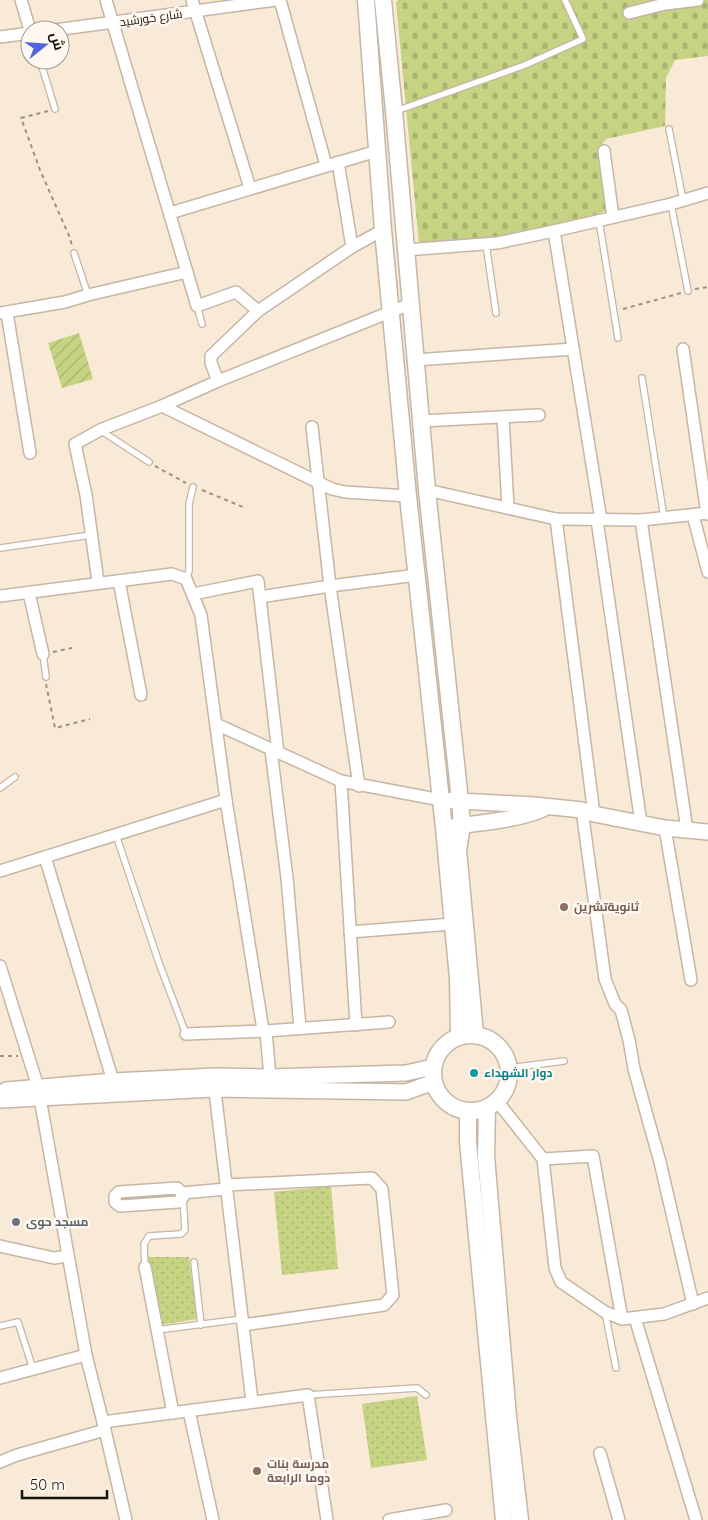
<svg xmlns="http://www.w3.org/2000/svg" width="708" height="1520" font-family="Quicksand,Cairo,sans-serif">
<style>
.grass{fill:url(#grass-dots)}
.cemetery{fill:url(#cemetery-stones)}
.garden{fill:url(#garden-furrows)}
.lines{fill:none;stroke-linecap:round;stroke-linejoin:round}
.service-casing{stroke:#c5b6a5;stroke-width:8}
.minor-casing{stroke:#c5b6a5;stroke-width:14}
.tertiary-casing{stroke:#c5b6a5;stroke-width:18}
.secondary-casing{stroke:#c5b6a5;stroke-width:19}
.path{stroke:#9c9183;stroke-width:2;stroke-dasharray:4 4;stroke-linecap:butt}
.service{stroke:#fff;stroke-width:5.5}
.minor{stroke:#fff;stroke-width:11}
.tertiary{stroke:#fff;stroke-width:15}
.secondary{stroke:#fff;stroke-width:16}
.education-dot{fill:#8d6e63;stroke:#fef8f1;stroke-width:2}
.culture-dot{fill:#0f9aa8;stroke:#fef8f1;stroke-width:2}
.worship-dot{fill:#6b7280;stroke:#fef8f1;stroke-width:2}
.labels{text-anchor:middle;stroke-width:5;stroke-linejoin:round;paint-order:stroke}
.street-label{font-size:12px;fill:#16110a;stroke:#fef8f1}
.education-label{font-size:12px;font-weight:bold;fill:#785e54;stroke:#fef8f1;text-anchor:start}
.culture-label{font-size:12px;font-weight:bold;fill:#0d838f;stroke:#fef8f1;text-anchor:start}
.worship-label{font-size:12px;font-weight:bold;fill:#5b616d;stroke:#fef8f1;text-anchor:start}
</style>
<defs>
<pattern id="grass-dots" width="8" height="8" patternUnits="userSpaceOnUse" patternTransform="scale(1.25)"><rect width="8" height="8" fill="#c5d382"/><path d="M2 2h.1M6 6h.1" fill="none" stroke="#a8b46f" stroke-width="1.8" stroke-linecap="round"/></pattern>
<pattern id="cemetery-stones" width="16" height="16" patternUnits="userSpaceOnUse" patternTransform="scale(1.25)"><rect width="16" height="16" fill="#c5d382"/><path d="M2 7V4a2 2 0 0 1 4 0v3zM10 15v-3a2 2 0 0 1 4 0v3z" fill="#a8b46f"/></pattern>
<pattern id="garden-furrows" width="10" height="10" patternUnits="userSpaceOnUse" patternTransform="scale(1.25)"><rect width="10" height="10" fill="#c5d382"/><path d="M-1 1l2-2M0 10L10 0M9 11l2-2" fill="none" stroke="#a8b46f"/></pattern>
</defs>
<rect width="100%" height="100%" fill="#f9e9d7"/>
<g class="grass">
<path d="M331 1186 338 1269 282 1275 274 1192Z"/>
<path d="M147 1257H189L197 1319 160 1325 148 1267Z"/>
<path d="M417 1396 427 1460 371 1468 362 1404Z"/>
</g>
<path class="cemetery" d="M398 0H708V56L675 60 666 78 665 126 606 139 600 147 608 210 588 217 499 239 419 244 396 2Z"/>
<path class="garden" d="M79 333 93 379 62 388 48 343Z"/>
<g class="lines">
<defs>
<g id="service">
<path d="M40 60 55 109"/>
<path d="M396 111 525 65 583 39 565 0"/>
<path d="M669 129 683 200"/>
<path d="M671 204 688 291"/>
<path d="M599 220 618 338"/>
<path d="M486 244 496 313"/>
<path d="M74 253 88 295"/>
<path d="M197 306 202 324"/>
<path d="M642 378 664 518"/>
<path d="M100 430 149 462"/>
<path d="M0 548 91 535"/>
<path d="M186 579 189 571V504L193 487"/>
<path d="M43 654 46 677"/>
<path d="M0 788 15 777"/>
<path d="M116 835 159 963 186 1034"/>
<path d="M509 1068 564 1061"/>
<path d="M194 1262 201 1325"/>
<path d="M145 1267 144 1244 149 1236 181 1234 185 1230 183 1197"/>
<path d="M605 1312 616 1368"/>
<path d="M0 1326 18 1322 33 1369"/>
<path d="M157 1330 242 1319"/>
<path d="M308 1395 417 1388 426 1395"/>
</g>
<g id="minor">
<path d="M21 0 30 30"/>
<path d="M106 0 197 306 236 292 258 311"/>
<path d="M192 0 250 188"/>
<path d="M280 0 326 165"/>
<path d="M629 13 665 4 698 0"/>
<path d="M55 30 276 0"/>
<path d="M0 37 30 33"/>
<path d="M604 151 613 217"/>
<path d="M338 162 352 247"/>
<path d="M170 213 377 151"/>
<path d="M554 231 601 520"/>
<path d="M405 250 497 243 554 231 671 204 708 193"/>
<path d="M0 313 65 302 88 295 187 272"/>
<path d="M7 313 30 453"/>
<path d="M683 349 707 514"/>
<path d="M415 360 573 349"/>
<path d="M218 381 211 363V356L258 311 352 247 383 230"/>
<path d="M162 406 332 489 345 492 408 496"/>
<path d="M503 417 508 508"/>
<path d="M421 421 539 415"/>
<path d="M312 427 330 586 359 786"/>
<path d="M427 490 556 519 641 520 708 513"/>
<path d="M693 515 708 572"/>
<path d="M556 519 594 814"/>
<path d="M597 520 641 823"/>
<path d="M641 520 687 830"/>
<path d="M119 581 141 695"/>
<path d="M98 582 86 495 75 444 100 430 162 406 218 381 410 304"/>
<path d="M29 593 43 654"/>
<path d="M193 594 258 581 278 753"/>
<path d="M0 596 172 574 186 579 201 615 226 800 263 1030"/>
<path d="M260 597 330 586 417 575"/>
<path d="M216 724 341 781 441 800"/>
<path d="M271 750 287 878 300 1028"/>
<path d="M341 781 356 1025"/>
<path d="M582 810 605 979 615 1004 621 1010 629 1040 634 1069 660 1162 693 1304"/>
<path d="M665 828 691 980"/>
<path d="M45 857 113 1081"/>
<path d="M0 871 226 800"/>
<path d="M350 932 452 924"/>
<path d="M0 966 38 1087 86 1355 105 1430 126 1520"/>
<path d="M266 1031 270 1077"/>
<path d="M186 1034 266 1031 389 1022"/>
<path d="M214 1083 252 1401"/>
<path d="M497 1101 543 1159 593 1156 622 1319"/>
<path d="M543 1159 555 1268 561 1282 605 1312 622 1319 664 1314 708 1298"/>
<path d="M226 1185 372 1178 382 1189 393 1295 384 1305 243 1325"/>
<path d="M182 1193 183 1197 178 1202 120 1206 115 1202V1196L119 1192 177 1188 182 1193 226 1189"/>
<path d="M0 1246 54 1258 68 1256"/>
<path d="M145 1267 173 1413"/>
<path d="M635 1318 696 1520"/>
<path d="M0 1378 86 1355"/>
<path d="M189 1411 213 1520"/>
<path d="M103 1422 308 1395 327 1520"/>
<path d="M600 1453 619 1520"/>
<path d="M0 1462 17 1455 105 1430"/>
<path d="M389 1520 446 1510"/>
</g>
<g id="tertiary">
<path d="M441 800 534 805 582 810 594 814 665 828 708 832"/>
<path d="M451 827C482 822 514 821 543 809"/>
<path d="M6 1090 113 1081 215 1076 270 1077 406 1073 433 1067"/>
<path d="M0 1100 214 1089 406 1092 434 1082"/>
</g>
<g id="secondary">
<path d="M366 0 383 230 408 496 444 828 458 978 459 1036"/>
<path d="M383 0 394 111 427 490 460 801 462 825 458 850 475 1034"/>
<circle cx="471" cy="1073" r="38"/>
<path d="M487 1108 486 1156 508 1417 520 1520"/>
<path d="M468 1111V1142L504 1520"/>
</g>
</defs>
<use href="#service" class="service-casing"/>
<use href="#minor" class="minor-casing"/>
<use href="#tertiary" class="tertiary-casing"/>
<use href="#secondary" class="secondary-casing"/>
<g class="path">
<path d="M48 111 21 118 40 170 70 238 72 246"/>
<path d="M695 289 708 287"/>
<path d="M623 309 681 293"/>
<path d="M155 466 186 483"/>
<path d="M202 490 243 507"/>
<path d="M53 652 72 648"/>
<path d="M46 684 55 728 90 719"/>
<path d="M0 1056H18"/>
</g>
<use href="#service" class="service"/>
<use href="#minor" class="minor"/>
<use href="#tertiary" class="tertiary"/>
<use href="#secondary" class="secondary"/>
</g>
<g class="education-dot">
<circle cx="564" cy="907" r="5"/>
<circle cx="257" cy="1471" r="5"/>
</g>
<circle class="culture-dot" cx="474" cy="1073" r="5"/>
<circle class="worship-dot" cx="16" cy="1222" r="5"/>
<g class="labels">
<g class="street-label">
<text transform="translate(151 18) rotate(-8)" y="4">شارع خورشيد</text>
</g>
<g class="education-label">
<text x="574" y="911">ثانويةتشرين</text>
<text x="267" y="1468">مدرسة بنات<tspan x="267" dy="14">دوما الرابعة</tspan></text>
</g>
<g class="culture-label">
<text x="484" y="1077">دوار الشهداء</text>
</g>
<g class="worship-label">
<text x="26" y="1226">مسجد حوى</text>
</g>
</g>
<g transform="translate(45 45) rotate(73)"><circle r="24" fill="#fef8f1" stroke="#a19c95"/>
<path d="M0-4L9 19L0 12L-9 19Z" fill="#5067dc"/>
<text y="-8" font-size="14" font-weight="bold" text-anchor="middle" fill="#16110a">ش</text>
</g>
<path d="M22 1490v8h85v-8" fill="none" stroke="#16110a" stroke-width="2.5"/>
<text x="30" y="1490" font-size="15" fill="#16110a" stroke="#fef8f1" stroke-width="4" paint-order="stroke">50 m</text>
</svg>
